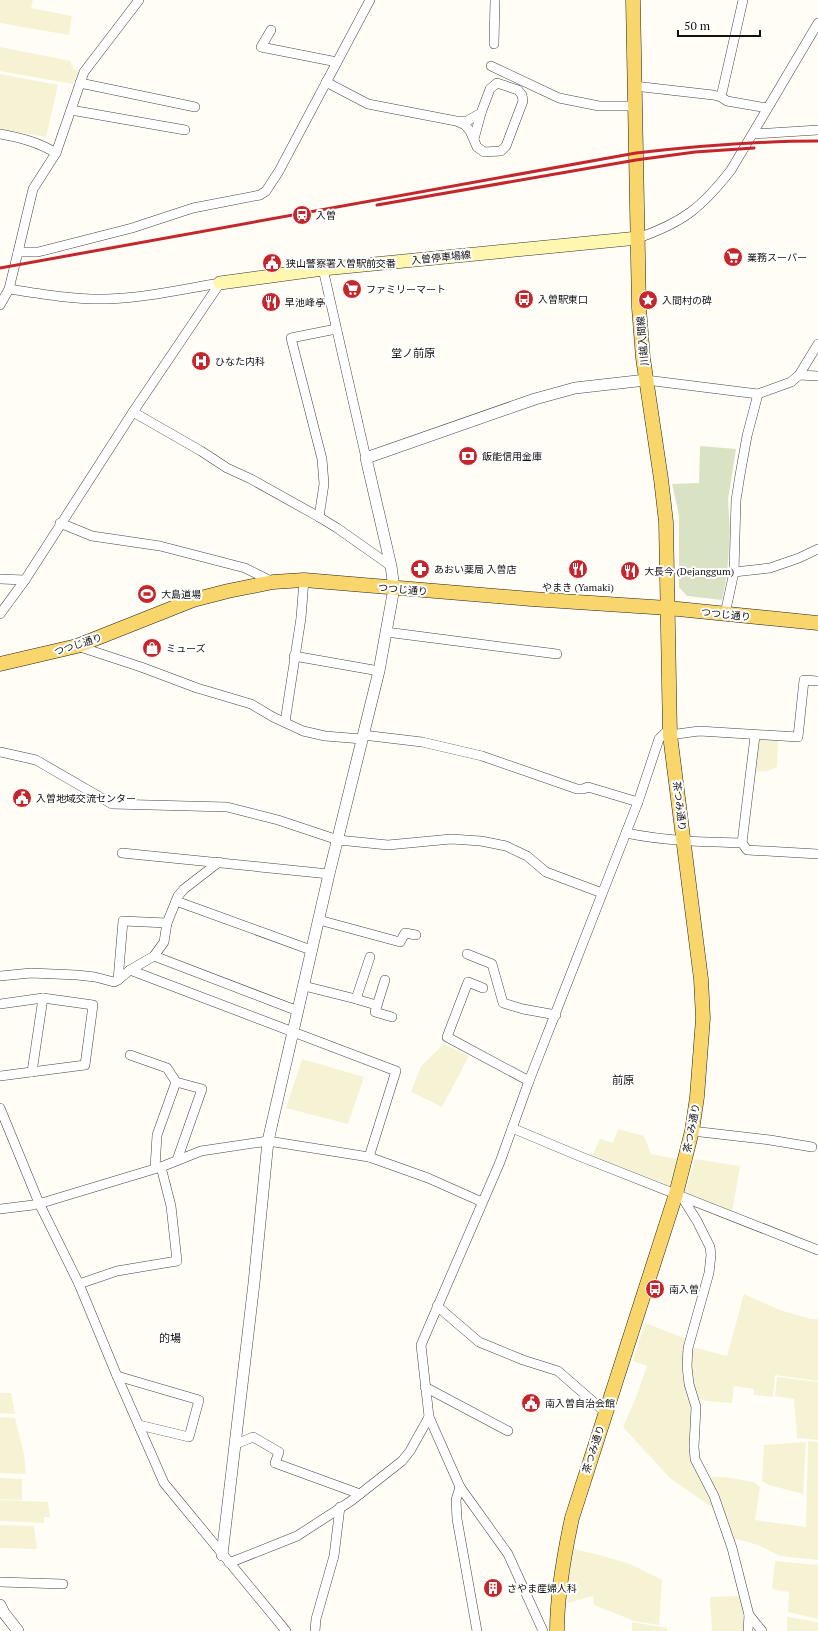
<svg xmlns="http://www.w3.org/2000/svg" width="818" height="1631" font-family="'PT Serif','Noto Sans JP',serif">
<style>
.farmland{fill:#f6f3d4}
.cemetery{fill:#d9e3c4}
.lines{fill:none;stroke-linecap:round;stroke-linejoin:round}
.minor-casing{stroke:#444;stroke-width:10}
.tertiary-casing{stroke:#444;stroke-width:12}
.secondary-casing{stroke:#333;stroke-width:14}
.primary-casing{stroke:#222;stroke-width:15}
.minor{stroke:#fff;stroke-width:9}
.tertiary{stroke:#fff;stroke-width:11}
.secondary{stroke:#fff6b0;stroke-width:13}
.primary{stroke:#f9d66b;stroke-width:14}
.rail{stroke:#c4262e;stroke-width:3}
.labels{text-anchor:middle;stroke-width:4;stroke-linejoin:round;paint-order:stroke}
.poi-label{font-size:10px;fill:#111;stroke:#fff;text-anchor:start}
.street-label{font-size:10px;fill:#111;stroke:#fff}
.neighbourhood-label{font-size:11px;fill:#111;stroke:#fff}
</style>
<rect width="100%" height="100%" fill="#fffdf5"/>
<g class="farmland">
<path d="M0 0H33L31 8 72 16 69 35 0 23Z"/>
<path d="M0 47 71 61V65L73 66V69L79 70 73 84 0 71Z"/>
<path d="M0 74 58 85 46 137 0 129Z"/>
<path d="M758 740H778L777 767 768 771 754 772Z"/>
<path d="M444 1044 469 1056 442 1107 411 1092 421 1066Z"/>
<path d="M302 1059 364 1077 348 1124 286 1108Z"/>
<path d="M618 1129 644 1136 651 1154 677 1159 670 1186 592 1156 600 1139 613 1143Z"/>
<path d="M695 1159 740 1166 732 1212 685 1193Z"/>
<path d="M744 1294 780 1310 811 1319H818V1381L775 1375 773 1397 754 1395V1389L734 1386 732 1403 706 1401 695 1397 691 1365 692 1347 727 1356Z"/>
<path d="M645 1323 687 1339 683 1364V1379L690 1400 692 1412 689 1450 692 1460 710 1495 716 1510 670 1478 623 1427 635 1400 647 1366 633 1361Z"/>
<path d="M777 1377 818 1382V1440L797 1438 794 1399 775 1396Z"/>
<path d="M0 1393H11L15 1414 0 1413Z"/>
<path d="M0 1417 15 1418 24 1454 26 1474 0 1473Z"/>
<path d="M808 1441 818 1442V1560L780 1556 758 1545 733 1538 725 1513 710 1479 713 1477H724L754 1482 760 1487 755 1520 806 1527Z"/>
<path d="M806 1442 803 1494 769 1485 762 1481 764 1445Z"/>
<path d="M0 1478 22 1479V1500L0 1499Z"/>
<path d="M0 1500 48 1502 50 1517H44V1523L0 1521Z"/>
<path d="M0 1525 34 1526 37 1549 0 1548Z"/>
<path d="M574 1549 603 1556 630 1564 662 1580 659 1625 634 1621 594 1605 593 1596 567 1603 569 1575Z"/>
<path d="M775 1561 818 1565V1619L788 1612 789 1592 772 1589Z"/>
<path d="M740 1596 744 1616V1631H712L710 1597Z"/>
<path d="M787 1617 818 1622V1631H787Z"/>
<path d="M632 1622 667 1628V1631H632Z"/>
</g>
<path class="cemetery" d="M700 446 736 449 728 500 730 532 727 575 722 600 687 596 679 587V515L672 484 699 483Z"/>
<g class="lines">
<defs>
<g id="minor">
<path d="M139 0 84 72 56 153 33 189 18 252H38L132 228 193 208 260 195 266 191 279 171 370 0"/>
<path d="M271 30 261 47 337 62"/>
<path d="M494 44 495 0"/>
<path d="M491 66 559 98 599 106H635"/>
<path d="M326 82 368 104 456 121H467L481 113 490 89 497 83 518 90 522 95 523 101 506 146 501 151 484 152 477 147 470 131 465 125 456 121"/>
<path d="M80 83 195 107"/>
<path d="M634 86 713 95 721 97 727 101 767 108"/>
<path d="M721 97 743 0"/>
<path d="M71 110 185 130"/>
<path d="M0 134C21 138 38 142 56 153"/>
<path d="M753 134 818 130"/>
<path d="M474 139 481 113"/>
<path d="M638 238C684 222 702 207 731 170L818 23"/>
<path d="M323 269 366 458"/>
<path d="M9 289C41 294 75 300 107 299 145 298 183 289 220 283"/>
<path d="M0 305 9 289 18 252"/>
<path d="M799 375 818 376"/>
<path d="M646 380 758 394 791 382 799 375 818 344"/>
<path d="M133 412 201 451 227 468 251 479 319 517 337 528 391 566"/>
<path d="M319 517 324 484 322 459 291 338 336 329"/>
<path d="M60 523 92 536 160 546 245 568 273 582"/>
<path d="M734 572 770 568 799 558 818 549"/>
<path d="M0 579 25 580"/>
<path d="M0 614 25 580 133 412 220 283"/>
<path d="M725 614 734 572 736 500 740 475 747 436 758 394"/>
<path d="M386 632 557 654"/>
<path d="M77 646 141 667 197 688 251 704 273 717 303 731 325 736 362 739"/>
<path d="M294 656 379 671"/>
<path d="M285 722 301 618 304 580"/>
<path d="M363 735 422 742 482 756 577 789H583L588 787 638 802"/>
<path d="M670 735 699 731 798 737 804 680 818 681"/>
<path d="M0 752 36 760 112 804 227 807 278 820 338 840 388 845 451 839 481 841 506 846 527 856 546 872 602 893"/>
<path d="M626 833C665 841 703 842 742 843L747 850 818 854"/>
<path d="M742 843 755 736"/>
<path d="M122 853 329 874"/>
<path d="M176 901 311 950"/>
<path d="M319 920 400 942 405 933 416 935"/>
<path d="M467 954 492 964 503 1003 523 1009 556 1015"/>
<path d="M154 956 164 942 167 923 178 896 184 889 219 862"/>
<path d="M370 957 356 999 376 1005"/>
<path d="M130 970 396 1071 369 1157"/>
<path d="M0 976 31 973 77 975 95 977 114 982 118 980 130 970 154 956 298 1011"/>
<path d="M118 980 123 921 167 923"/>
<path d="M385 980 375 1012 392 1017"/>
<path d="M304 986 356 999"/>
<path d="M483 988 468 982 447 1037 529 1081"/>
<path d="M0 1004 43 998 93 1005 85 1065 0 1076"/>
<path d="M130 1055 167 1068 176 1082 157 1135 155 1168"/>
<path d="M32 1072 43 998"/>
<path d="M176 1082 202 1089 177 1160"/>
<path d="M0 1108 39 1203 79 1284 117 1376 164 1483 286 1631"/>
<path d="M512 1128 579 1156 818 1250"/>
<path d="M692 1131 770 1140 812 1147"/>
<path d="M682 1197 697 1221 710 1247 711 1255 709 1273 688 1348 687 1366 689 1384 696 1407 694 1447 695 1459 714 1496 732 1548 749 1615 748 1631"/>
<path d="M0 1209 33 1205 45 1202 161 1167 201 1151 268 1141 369 1157 428 1178 482 1202"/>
<path d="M79 1284 117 1271 177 1261 171 1206 161 1167"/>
<path d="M437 1306 479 1342 523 1360 558 1371 605 1412"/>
<path d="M117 1376 199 1400 189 1437 139 1425"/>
<path d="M425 1387 508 1431"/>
<path d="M429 1417 460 1487 508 1554 543 1631"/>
<path d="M236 1444 253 1437 279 1452 275 1463 360 1494"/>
<path d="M460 1487 456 1500 457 1519 477 1631"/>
<path d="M229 1563 297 1536 351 1501 402 1461 410 1451 429 1417 421 1345 500 1162 529 1081 638 802 659 739 670 728"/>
<path d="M0 1582 63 1584"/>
<path d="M749 1615 762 1631"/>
<path d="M315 1631 316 1619 334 1556 340 1507"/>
</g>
<g id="tertiary">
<path d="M222 1555 254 1283 268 1141 329 874 379 671 394 588 391 566 366 458 535 399 575 388 646 380"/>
<path d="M0 1605 4 1613 18 1631"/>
</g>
<path id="secondary" d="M220 283 323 269 638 238"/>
<g id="primary">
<path d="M0 664 77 646 193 600 228 591 273 582 304 580 531 599 668 608 818 623"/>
<path d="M557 1631C557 1593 564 1555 572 1518L676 1194 692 1131 697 1097 703 1018 701 979 670 735 666 522 661 479 643 358 639 308 633 0"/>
</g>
</defs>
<use href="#minor" class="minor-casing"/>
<use href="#tertiary" class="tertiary-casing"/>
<use href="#secondary" class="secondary-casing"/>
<use href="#primary" class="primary-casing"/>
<use href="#minor" class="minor"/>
<use href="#tertiary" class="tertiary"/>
<use href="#secondary" class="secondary"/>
<use href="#primary" class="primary"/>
<g class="rail">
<path d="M377 205 636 160 695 152 754 148"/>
<path d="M0 268 636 153C697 146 757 141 818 141"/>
</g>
</g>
<defs>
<symbol id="station-disc" viewBox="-11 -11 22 22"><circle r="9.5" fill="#c4262e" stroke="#fff"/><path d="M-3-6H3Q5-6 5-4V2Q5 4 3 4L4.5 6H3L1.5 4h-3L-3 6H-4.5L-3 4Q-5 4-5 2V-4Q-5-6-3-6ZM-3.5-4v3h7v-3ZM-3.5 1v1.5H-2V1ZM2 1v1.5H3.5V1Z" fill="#fff"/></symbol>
<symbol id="supermarket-disc" viewBox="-11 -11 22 22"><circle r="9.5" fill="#c4262e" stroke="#fff"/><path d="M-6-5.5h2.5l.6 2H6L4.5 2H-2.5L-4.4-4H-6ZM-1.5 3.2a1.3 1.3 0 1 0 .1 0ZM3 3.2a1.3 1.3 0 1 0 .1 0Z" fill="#fff"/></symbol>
<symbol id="civic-disc" viewBox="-11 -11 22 22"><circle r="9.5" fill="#c4262e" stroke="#fff"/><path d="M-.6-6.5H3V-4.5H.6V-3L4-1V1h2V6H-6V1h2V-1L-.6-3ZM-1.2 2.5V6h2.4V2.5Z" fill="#fff"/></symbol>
<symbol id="bus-disc" viewBox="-11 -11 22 22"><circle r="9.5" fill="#c4262e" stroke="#fff"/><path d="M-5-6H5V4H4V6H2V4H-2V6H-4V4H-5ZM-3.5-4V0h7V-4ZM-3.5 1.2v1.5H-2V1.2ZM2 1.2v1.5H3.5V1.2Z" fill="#fff"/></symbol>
<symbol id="sight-disc" viewBox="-11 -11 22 22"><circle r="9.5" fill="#c4262e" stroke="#fff"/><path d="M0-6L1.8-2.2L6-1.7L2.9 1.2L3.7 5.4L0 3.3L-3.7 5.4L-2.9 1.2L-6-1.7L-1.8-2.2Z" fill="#fff"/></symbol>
<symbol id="restaurant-disc" viewBox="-11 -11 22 22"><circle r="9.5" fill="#c4262e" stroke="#fff"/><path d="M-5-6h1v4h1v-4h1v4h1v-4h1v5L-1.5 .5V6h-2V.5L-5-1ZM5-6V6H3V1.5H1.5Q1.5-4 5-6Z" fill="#fff"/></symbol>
<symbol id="hospital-disc" viewBox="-11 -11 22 22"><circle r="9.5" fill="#c4262e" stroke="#fff"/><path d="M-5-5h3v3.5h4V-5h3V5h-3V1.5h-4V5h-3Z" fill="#fff"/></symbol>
<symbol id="bank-disc" viewBox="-11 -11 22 22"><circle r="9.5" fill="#c4262e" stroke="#fff"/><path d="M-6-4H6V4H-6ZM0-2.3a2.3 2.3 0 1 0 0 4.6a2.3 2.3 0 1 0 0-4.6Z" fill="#fff"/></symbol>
<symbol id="pharmacy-disc" viewBox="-11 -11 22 22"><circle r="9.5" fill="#c4262e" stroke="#fff"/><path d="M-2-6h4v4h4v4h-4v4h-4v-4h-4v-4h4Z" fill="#fff"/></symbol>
<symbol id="stadium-disc" viewBox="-11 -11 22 22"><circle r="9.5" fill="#c4262e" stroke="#fff"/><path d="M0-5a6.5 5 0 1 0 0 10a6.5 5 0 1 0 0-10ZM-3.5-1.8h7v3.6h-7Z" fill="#fff"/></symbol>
<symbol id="shop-disc" viewBox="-11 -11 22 22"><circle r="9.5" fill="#c4262e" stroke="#fff"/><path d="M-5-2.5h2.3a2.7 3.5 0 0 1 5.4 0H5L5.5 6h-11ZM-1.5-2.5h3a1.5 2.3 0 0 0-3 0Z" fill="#fff"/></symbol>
<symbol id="building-disc" viewBox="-11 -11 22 22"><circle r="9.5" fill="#c4262e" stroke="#fff"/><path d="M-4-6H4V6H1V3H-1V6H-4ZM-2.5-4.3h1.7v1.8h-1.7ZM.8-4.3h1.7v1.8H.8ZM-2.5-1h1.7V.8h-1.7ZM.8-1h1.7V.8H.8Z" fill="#fff"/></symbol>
</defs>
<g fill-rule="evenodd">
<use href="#station-disc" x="291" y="204" width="22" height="22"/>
<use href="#supermarket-disc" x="722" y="246" width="22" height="22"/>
<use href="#civic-disc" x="261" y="252" width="22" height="22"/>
<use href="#supermarket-disc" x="341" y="278" width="22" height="22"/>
<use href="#bus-disc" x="513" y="288" width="22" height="22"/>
<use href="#sight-disc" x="637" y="289" width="22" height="22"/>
<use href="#restaurant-disc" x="260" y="291" width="22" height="22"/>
<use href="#hospital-disc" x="190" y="350" width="22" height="22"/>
<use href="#bank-disc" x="457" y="445" width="22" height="22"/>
<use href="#pharmacy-disc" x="409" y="558" width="22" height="22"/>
<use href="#restaurant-disc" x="567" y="558" width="22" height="22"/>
<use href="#restaurant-disc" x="619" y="560" width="22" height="22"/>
<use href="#stadium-disc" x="136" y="583" width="22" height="22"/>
<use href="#shop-disc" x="141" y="637" width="22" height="22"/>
<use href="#civic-disc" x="11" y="787" width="22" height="22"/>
<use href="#bus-disc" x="644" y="1278" width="22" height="22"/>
<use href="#civic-disc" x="520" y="1392" width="22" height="22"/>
<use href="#building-disc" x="482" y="1577" width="22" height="22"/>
</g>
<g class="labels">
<g class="poi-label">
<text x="316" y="219">入曽</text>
<text x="747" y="261">業務スーパー</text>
<text x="286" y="267">狭山警察署入曽駅前交番</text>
<text x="366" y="293">ファミリーマート</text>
<text x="538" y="303">入曽駅東口</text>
<text x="662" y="304">入間村の碑</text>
<text x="285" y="306">早池峰亭</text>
<text x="215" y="365">ひなた内科</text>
<text x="482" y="460">飯能信用金庫</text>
<text x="434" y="573">あおい薬局 入曽店</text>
<text x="644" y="575">大長今 (Dejanggum)</text>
<text x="578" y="591" text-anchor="middle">やまき (Yamaki)</text>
<text x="161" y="598">大島道場</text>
<text x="166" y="652">ミューズ</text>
<text x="36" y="802">入曽地域交流センター</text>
<text x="669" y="1293">南入曽</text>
<text x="545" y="1407">南入曽自治会館</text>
<text x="507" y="1592">さやま産婦人科</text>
</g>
<g class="street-label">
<text transform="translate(441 257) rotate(-6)" y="4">入曽停車場線</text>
<text transform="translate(642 341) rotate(-95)" y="4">川越入間線</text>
<text transform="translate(403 589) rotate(5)" y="4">つつじ通り</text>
<text transform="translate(726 614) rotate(6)" y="4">つつじ通り</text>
<text transform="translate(78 644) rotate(-18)" y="4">つつじ通り</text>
<text transform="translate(680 806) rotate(83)" y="4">茶つみ通り</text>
<text transform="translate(691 1128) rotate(-79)" y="4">茶つみ通り</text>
<text transform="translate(593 1449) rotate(-72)" y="4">茶つみ通り</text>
</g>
<g class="neighbourhood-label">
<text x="413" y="357">堂ノ前原</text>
<text x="623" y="1084">前原</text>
<text x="170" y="1342">的場</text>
</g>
</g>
<path d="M678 30v6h82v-6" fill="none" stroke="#111111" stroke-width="2"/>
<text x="684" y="30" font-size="12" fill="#111111" stroke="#ffffff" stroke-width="3" paint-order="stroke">50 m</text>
</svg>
